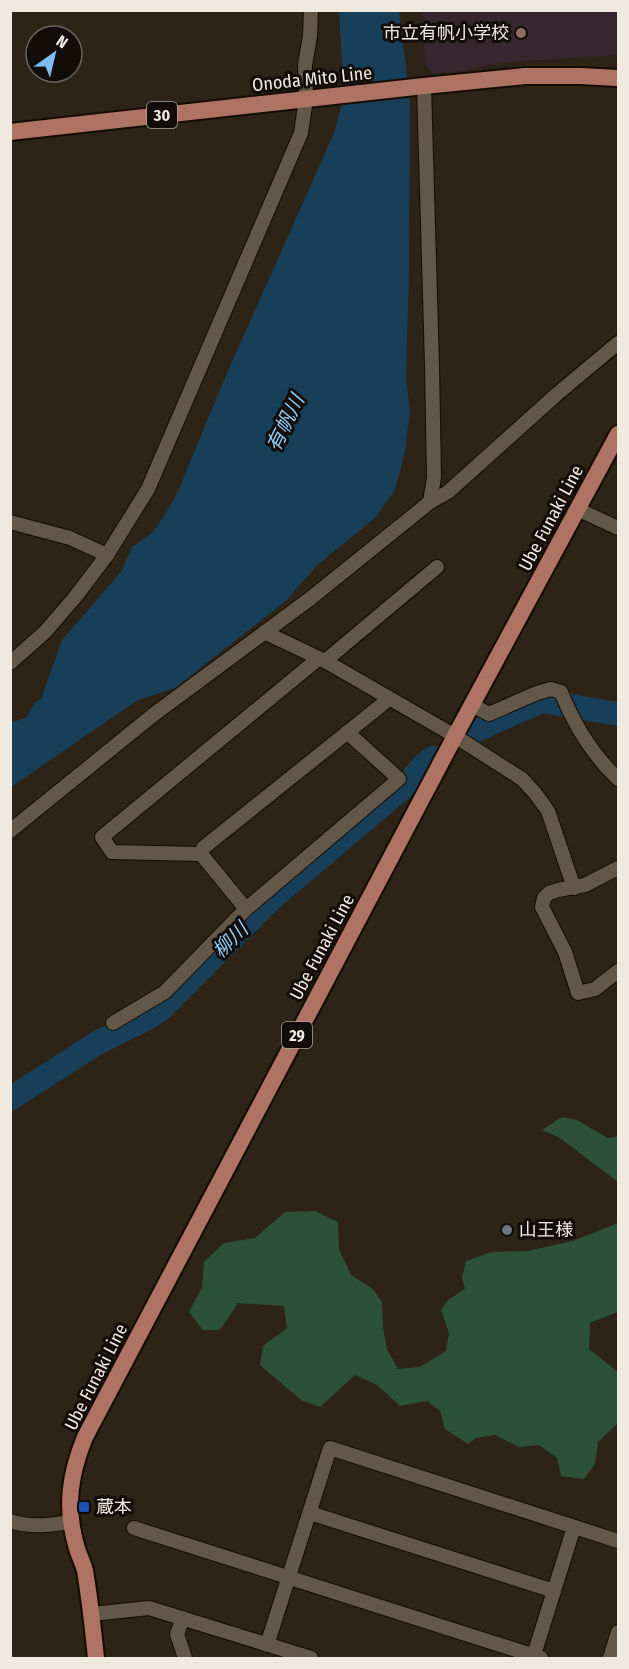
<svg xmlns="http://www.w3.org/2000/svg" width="629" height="1669" font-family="'Fira Sans Condensed','Noto Sans JP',sans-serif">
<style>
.education{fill:#38262f}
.green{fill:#2c5138}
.water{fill:#183f59}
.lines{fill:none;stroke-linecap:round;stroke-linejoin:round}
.river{stroke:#183f59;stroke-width:24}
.minor-casing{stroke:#150c02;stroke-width:16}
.major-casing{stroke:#150c02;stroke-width:20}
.minor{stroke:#625748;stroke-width:14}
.major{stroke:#af7363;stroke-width:16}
.education-dot{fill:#8d6e63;stroke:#120d08;stroke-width:2}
.worship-dot{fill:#6b7280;stroke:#120d08;stroke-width:2}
.transit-dot{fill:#1a4fb4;stroke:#120d08;stroke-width:2}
.labels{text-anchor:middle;stroke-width:6;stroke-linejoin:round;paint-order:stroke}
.shield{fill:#120d08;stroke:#ada79f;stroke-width:1.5}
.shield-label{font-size:16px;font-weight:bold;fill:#efe9e0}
.poi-label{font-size:18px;fill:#efe9e0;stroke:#120d08;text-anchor:start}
.street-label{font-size:18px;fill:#efe9e0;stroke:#120d08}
.water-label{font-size:20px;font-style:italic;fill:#8dccfc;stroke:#120d08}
</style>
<rect width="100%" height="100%" fill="#2d2316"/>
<path class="education" d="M423 11H618V55L498 63 461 71 434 74 425 64Z"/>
<g class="green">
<path d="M562 1117 577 1120 608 1138 618 1136V1182L560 1138 542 1130Z"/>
<path d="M315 1211 338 1222 339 1249 351 1275 373 1289 382 1302 383 1327 387 1349 398 1369 420 1367 446 1351 449 1333 441 1310 448 1300 465 1289 462 1277 466 1261 492 1252 527 1251 573 1241 618 1223V1312L590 1323 589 1349 618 1372V1423L598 1442 595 1464 584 1479 561 1476 557 1458 539 1445 519 1447 495 1435 476 1438 468 1444 445 1429 440 1411 427 1401 400 1406 377 1385 355 1375 320 1407 301 1400 260 1365 263 1346 287 1328 284 1306 238 1303 220 1330H203L189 1312 202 1287 204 1262 224 1243 255 1238 285 1212Z"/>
</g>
<path class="water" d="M339 11H399L410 100 409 273 406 378 410 410 405 451 395 490 375 518 316 566 287 600 175 688 138 700 11 787V722L26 718 32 708 34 703 41 699 62 640 121 572 132 547 154 531 175 498 227 373 334 133 341 107 342 63Z"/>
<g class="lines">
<g class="river">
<path d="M472 732 541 701 618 714"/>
<path d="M10 1099 97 1043 148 1018 161 1009 271 899 407 784 424 765 433 758"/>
</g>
<defs>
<g id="minor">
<path d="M424 86 432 365 434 477 430 502"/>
<path d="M577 509 618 528"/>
<path d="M10 522 70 538 107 555"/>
<path d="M264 632 325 661 455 736 522 779 535 793 548 811 574 888"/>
<path d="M325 661 437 567"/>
<path d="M10 663 45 632 76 596 107 555 148 489 301 133 306 99 305 65 310 36 311 10"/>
<path d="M472 705 489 714 537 693 551 689 561 692C574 725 593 755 618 779"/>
<path d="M10 831 153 715 311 598 430 502 448 492 557 394 618 343"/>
<path d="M201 854 112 852 102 837 318 659"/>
<path d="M618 868 585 885 558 890 549 893 544 898 542 907 565 952 578 993 595 989 618 971"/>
<path d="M246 909 201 854 203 848 389 699"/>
<path d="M113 1023 165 992 246 909 399 779 347 732"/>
<path d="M310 1513 554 1591"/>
<path d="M10 1521C31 1528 50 1525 71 1522"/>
<path d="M134 1528 541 1658"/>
<path d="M92 1614 149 1608 311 1658"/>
<path d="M183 1618 177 1634 185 1658"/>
<path d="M267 1645 330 1448 618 1541"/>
<path d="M533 1658 574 1527"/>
<path d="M610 1658 618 1632"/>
</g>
<g id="major">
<path d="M10 132 424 86 525 76H580L618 78"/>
<path d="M96 1658C93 1629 90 1600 85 1571 83 1562 78 1554 76 1545 65 1506 70 1474 85 1437L455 736 618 434"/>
</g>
</defs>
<use href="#minor" class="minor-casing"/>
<use href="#major" class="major-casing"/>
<use href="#minor" class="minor"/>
<use href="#major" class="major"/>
</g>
<circle class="education-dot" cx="521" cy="33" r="6"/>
<circle class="worship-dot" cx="507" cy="1230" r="6"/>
<rect class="transit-dot" x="78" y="1501" width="12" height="12" rx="3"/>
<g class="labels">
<g class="shield">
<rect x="147" y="102" width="30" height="26" rx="4.5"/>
<rect x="282" y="1022" width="30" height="26" rx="4.5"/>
</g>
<g class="shield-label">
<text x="162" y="121">30</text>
<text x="297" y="1041">29</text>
</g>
<g class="poi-label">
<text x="509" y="39" text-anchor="end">市立有帆小学校</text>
<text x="519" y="1236">山王様</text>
<text x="96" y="1513">蔵本</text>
</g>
<g class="street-label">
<text transform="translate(312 79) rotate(-6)" y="6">Onoda Mito Line</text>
<text transform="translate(551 518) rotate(-62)" y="6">Ube Funaki Line</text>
<text transform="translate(322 947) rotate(-62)" y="6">Ube Funaki Line</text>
<text transform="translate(96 1377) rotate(-63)" y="6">Ube Funaki Line</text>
</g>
<g class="water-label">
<text transform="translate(285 423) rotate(-64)" y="7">有帆川</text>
<text transform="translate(230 940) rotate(-45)" y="7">柳川</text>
</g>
</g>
<rect width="629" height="1669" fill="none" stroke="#efe9e0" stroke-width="24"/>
<g transform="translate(54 54) rotate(34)"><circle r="28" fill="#120d08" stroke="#6a655e" stroke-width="1.5"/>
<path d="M0-4.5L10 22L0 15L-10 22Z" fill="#81bcfa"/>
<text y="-9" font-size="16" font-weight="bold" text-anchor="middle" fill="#efe9e0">N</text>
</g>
</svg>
